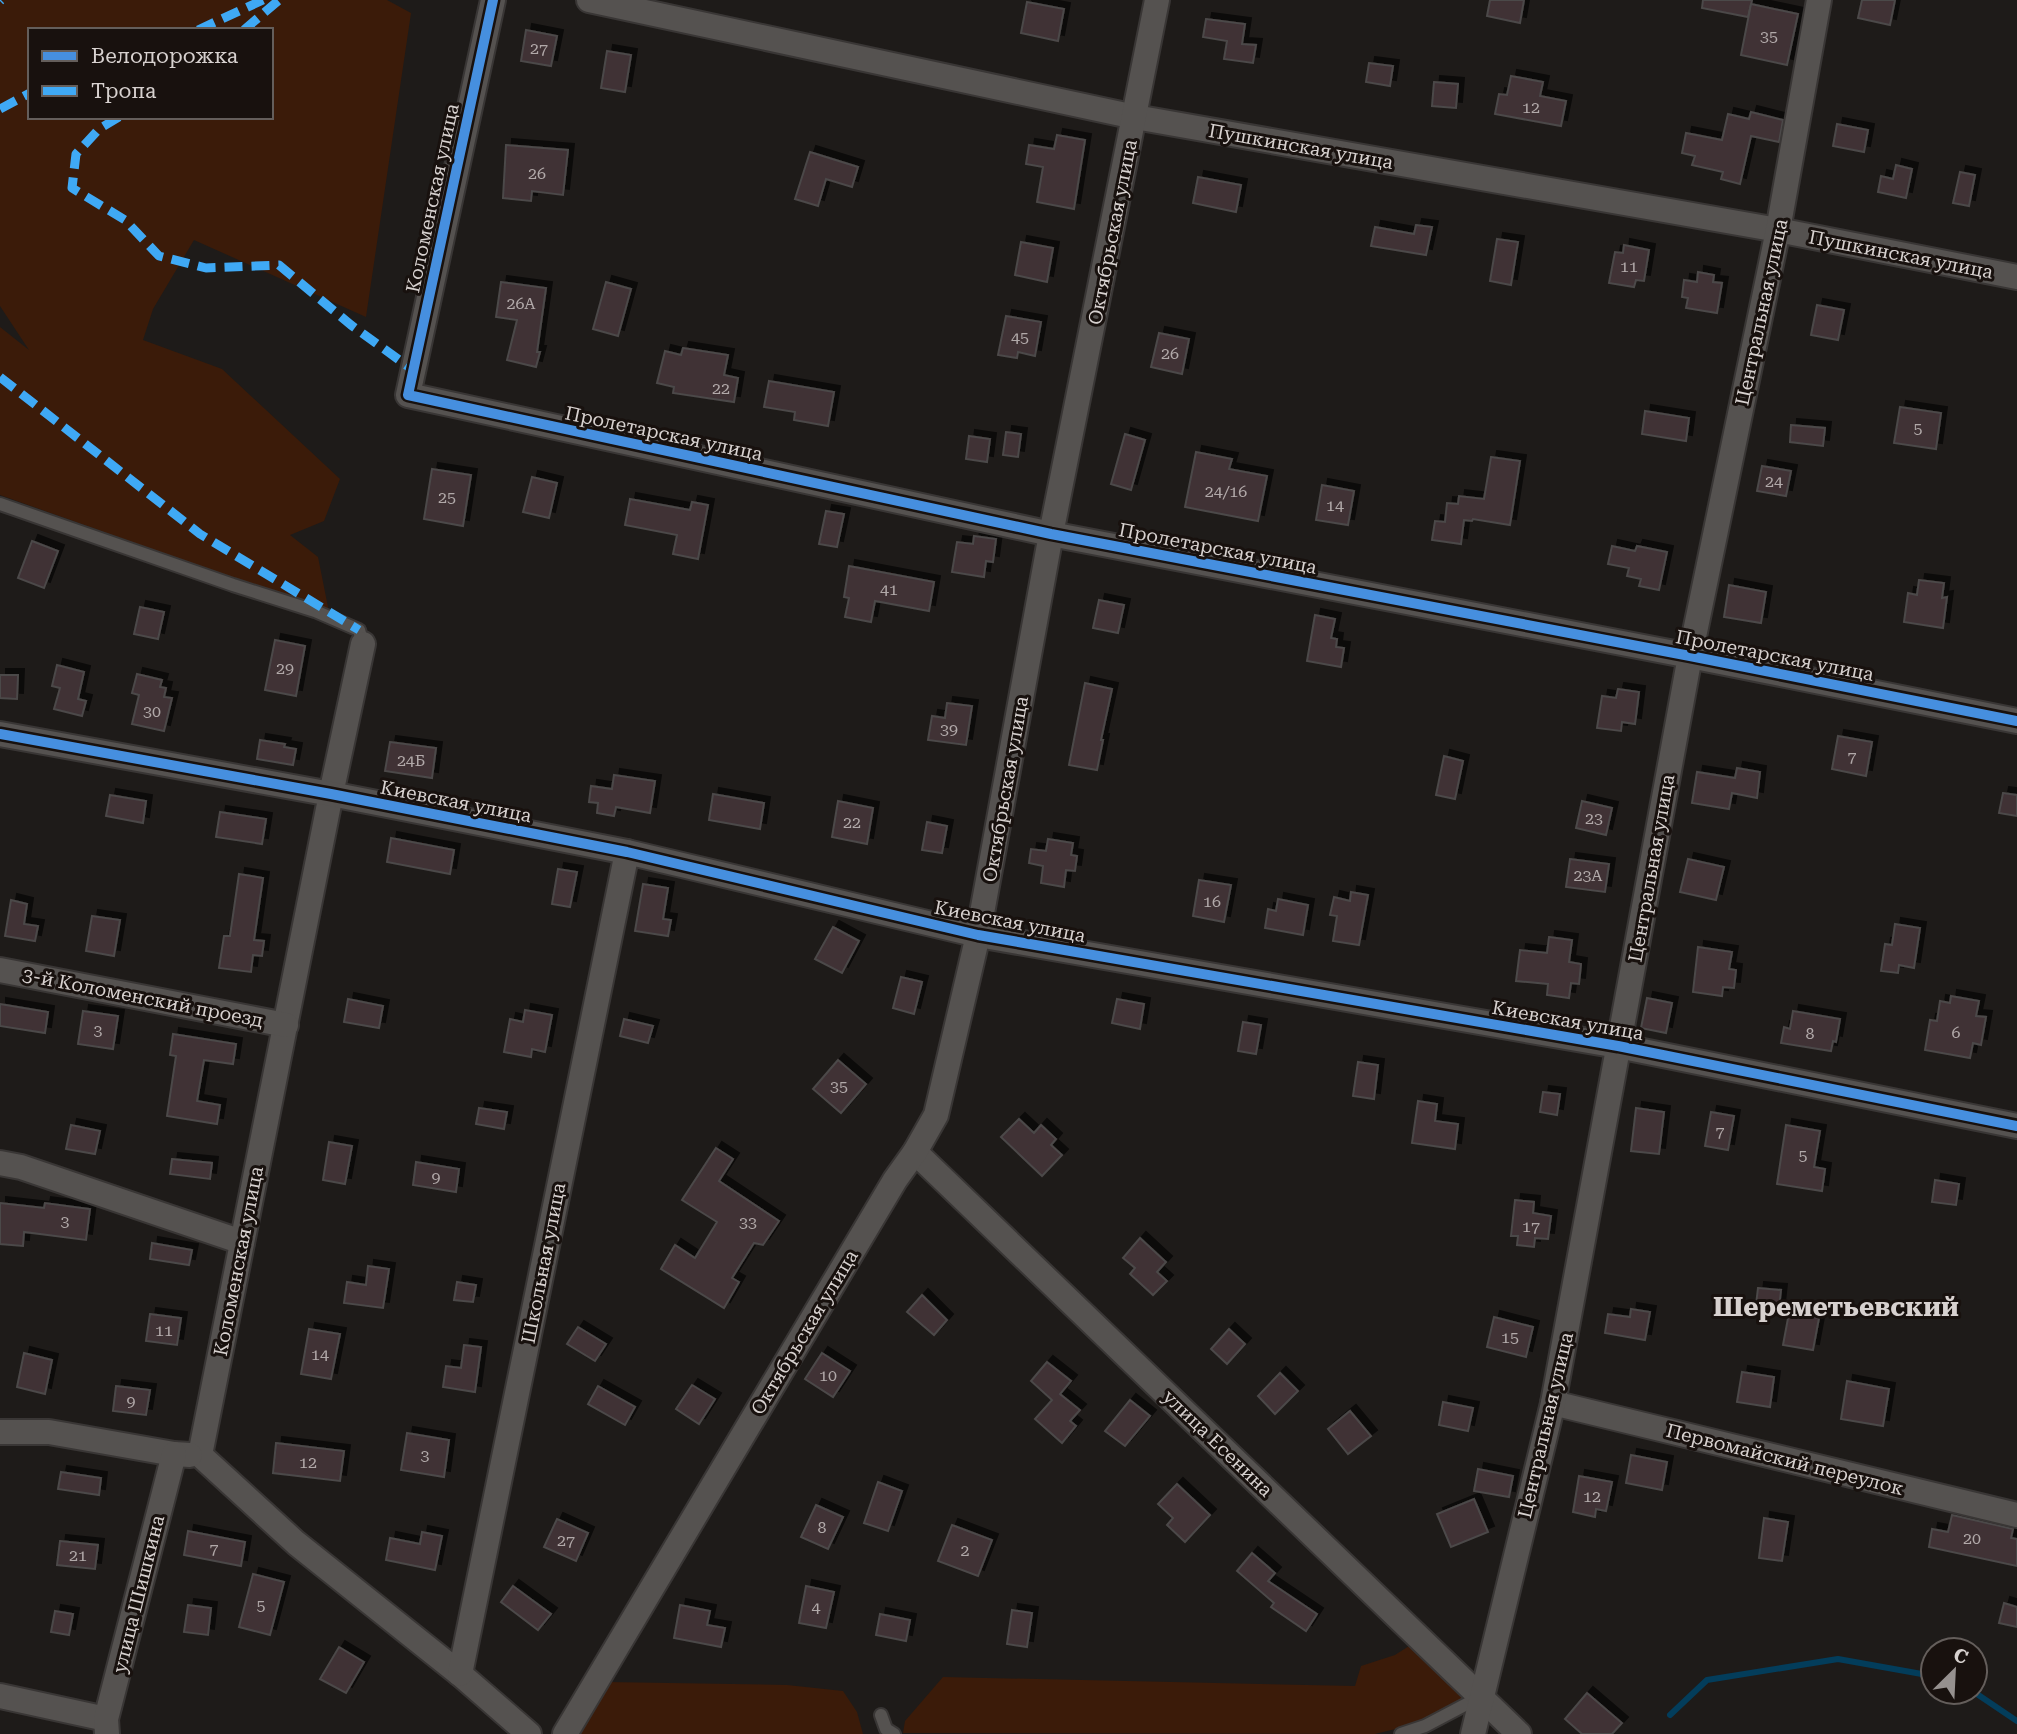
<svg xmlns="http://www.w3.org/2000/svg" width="2017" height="1734" font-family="'Roboto Serif',serif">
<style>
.green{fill:#3b1b09;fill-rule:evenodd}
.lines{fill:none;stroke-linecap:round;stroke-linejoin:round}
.stream{stroke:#033d5b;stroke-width:6}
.building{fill:#3f3136;stroke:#4c4848;stroke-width:2;filter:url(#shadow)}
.service-casing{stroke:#393635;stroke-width:16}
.minor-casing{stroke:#393635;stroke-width:28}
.service{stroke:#555250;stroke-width:12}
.minor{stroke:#555250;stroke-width:24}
.quiet{stroke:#3fa9f5;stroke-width:9;stroke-dasharray:18 9;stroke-linecap:butt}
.cycleway-casing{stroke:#18110e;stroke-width:15}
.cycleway{stroke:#468fdf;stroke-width:10}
.labels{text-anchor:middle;stroke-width:6;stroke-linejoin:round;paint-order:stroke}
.number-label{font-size:16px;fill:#b1a9a9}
.street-label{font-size:19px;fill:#d7d1cf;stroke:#18110e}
.district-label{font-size:26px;font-weight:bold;fill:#d7d1cf;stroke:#18110e}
</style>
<defs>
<filter id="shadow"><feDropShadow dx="6" dy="-6" stdDeviation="0" flood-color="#0009"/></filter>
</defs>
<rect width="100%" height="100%" fill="#1e1b19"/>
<g class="green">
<path d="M0 0H387L411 13 366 317 194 240 153 309 143 340 222 369 340 479 324 521 290 535 318 557 329 612 0 495V327L29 350 0 306ZM30 30H271V117H30Z"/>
<path d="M1417 1641 1472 1695 1420 1723 1375 1734 903 1733 905 1721 943 1677 1355 1686 1361 1666 1395 1655Z"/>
<path d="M606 1682 787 1685 843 1691 857 1712 863 1734H575Z"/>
</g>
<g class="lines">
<g class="stream">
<path d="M1974 1692 2017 1721"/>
<path d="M1670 1715 1707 1680 1838 1659 1933 1676"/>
</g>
</g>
<g class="building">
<path d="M1490 0H1524L1520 23 1487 16Z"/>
<path d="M1703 0H1752L1748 17 1702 8Z"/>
<path d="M1862 0H1895L1890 25 1858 18Z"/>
<path d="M1027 2 1064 9 1058 41 1021 33Z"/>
<path d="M1751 4 1798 14 1787 65 1741 55Z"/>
<path d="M1206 19 1245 24 1242 44 1256 45 1253 63 1224 59 1227 41 1203 37Z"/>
<path d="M526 30 557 36 551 66 521 61Z"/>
<path d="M607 51 631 55 625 92 601 88Z"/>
<path d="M1369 63 1393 66 1390 86 1366 82Z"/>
<path d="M1511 76 1543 82 1540 96 1566 101 1561 126 1495 114 1499 94 1507 95Z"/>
<path d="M1434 82 1458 84 1456 108 1432 106Z"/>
<path d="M1751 112 1783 120 1779 142 1751 136 1740 184 1721 179 1723 172 1692 165 1695 156 1682 153 1686 133 1722 140 1728 114 1749 119Z"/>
<path d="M1837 124 1868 130 1864 152 1833 146Z"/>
<path d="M1057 135 1085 140 1074 209 1037 202 1043 167 1026 164 1029 145 1054 149Z"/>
<path d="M506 145 568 150 563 195 532 191 531 201 503 198Z"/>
<path d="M810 152 858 167 852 187 826 179 818 206 795 199Z"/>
<path d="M1896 165 1912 169 1906 198 1878 192 1881 176 1893 179Z"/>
<path d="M1960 172 1975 175 1969 206 1953 203Z"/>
<path d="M1198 177 1241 185 1236 212 1193 203Z"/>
<path d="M1416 225 1432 227 1426 255 1371 246 1375 227 1414 234Z"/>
<path d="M1497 239 1518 242 1511 285 1490 281Z"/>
<path d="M1021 242 1053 248 1047 282 1015 275Z"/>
<path d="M1624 245 1649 250 1644 281 1636 280 1634 287 1609 283 1615 252 1623 253Z"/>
<path d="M1698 272 1714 275 1713 282 1722 283 1717 313 1686 308 1688 298 1682 297 1684 280 1697 282Z"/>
<path d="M501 282 546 288 537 352H540L536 367 507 360 517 320 496 317Z"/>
<path d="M606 282 631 289 618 336 593 329Z"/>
<path d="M1817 305 1844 310 1838 340 1811 335Z"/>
<path d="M1006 316 1041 322 1035 356 1018 352 1017 358 998 355Z"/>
<path d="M1159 333 1189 339 1182 374 1151 367Z"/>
<path d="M683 348 728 355 724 375 738 378 734 402 673 393 674 387 657 383 665 351 681 355Z"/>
<path d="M769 381 834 392 828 426 794 420 795 412 764 407Z"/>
<path d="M1900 407 1941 413 1936 449 1894 443Z"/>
<path d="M1645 411 1689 418 1686 441 1642 434Z"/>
<path d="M1791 425 1825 428 1823 446 1790 442Z"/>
<path d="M1006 432 1021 434 1018 457 1003 455Z"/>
<path d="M1125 434 1145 440 1131 490 1111 484Z"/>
<path d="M969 436 990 439 987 462 966 459Z"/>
<path d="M1196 452 1232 459 1229 469 1267 476 1258 521 1185 507Z"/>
<path d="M1491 457 1520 461 1510 525 1473 519 1472 521 1464 520 1461 544 1432 540 1435 521 1445 522 1447 503 1458 504 1459 496 1484 499Z"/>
<path d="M1762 466 1791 471 1786 496 1757 491Z"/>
<path d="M432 469 471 475 463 526 424 519Z"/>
<path d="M532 477 557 483 549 518 523 512Z"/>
<path d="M1322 485 1354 491 1348 525 1316 520Z"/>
<path d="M630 499 690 510 692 502 708 505 698 559 673 554 677 535 625 525Z"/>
<path d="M826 511 844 514 837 547 819 544Z"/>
<path d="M974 536 996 539 993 562 986 561 984 577 952 572 957 542 973 544Z"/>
<path d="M32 541 58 551 44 588 18 578Z"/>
<path d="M1612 546 1635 551 1637 546 1667 552 1659 590 1639 586 1641 579 1627 576 1629 568 1608 564Z"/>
<path d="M849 566 934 582 929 611 875 601 871 622 845 617 849 598 844 597Z"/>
<path d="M1919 580 1944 583 1942 598 1947 597 1943 628 1904 622 1908 593 1917 595Z"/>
<path d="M1729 585 1766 592 1761 623 1724 617Z"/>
<path d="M1099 600 1124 605 1118 633 1093 628Z"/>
<path d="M140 607 164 612 158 639 134 634Z"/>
<path d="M1315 615 1335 619 1331 638 1337 639 1336 647 1344 648 1341 667 1307 661Z"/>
<path d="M275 640 305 646 296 696 265 690Z"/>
<path d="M57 665 84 672 78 699 86 701 82 716 54 709 60 688 52 686Z"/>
<path d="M137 674 162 680 160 687 166 688 164 697 172 698 164 731 132 724 139 695 132 693Z"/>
<path d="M0 675H18L17 699 0 698Z"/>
<path d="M1085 683 1112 689 1101 740H1103L1097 770 1069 765Z"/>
<path d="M1618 689 1639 692 1635 724 1622 722 1621 731 1597 728 1602 696 1616 698Z"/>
<path d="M947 703 972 706 966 745 928 740 932 716 945 718Z"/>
<path d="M1838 736 1872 742 1866 776 1832 769Z"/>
<path d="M260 740 285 744 284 747 296 749 293 765 257 759Z"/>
<path d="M390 742 436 748 432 778 385 771Z"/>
<path d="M1444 756 1463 761 1455 799 1436 795Z"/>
<path d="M1737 768 1760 772 1757 798 1732 793 1729 809 1692 803 1697 772 1735 778Z"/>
<path d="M614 775 655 781 650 813 616 807 614 816 597 813 598 803 589 802 591 786 612 789Z"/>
<path d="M2003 793 2017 795V816L1999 813Z"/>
<path d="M713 794 764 803 760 829 709 820Z"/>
<path d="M110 795 146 801 143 823 106 816Z"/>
<path d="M838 801 873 808 867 844 832 837Z"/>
<path d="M1582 801 1612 808 1606 835 1576 828Z"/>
<path d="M220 812 266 819 262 844 216 837Z"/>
<path d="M927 822 947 826 942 853 922 850Z"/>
<path d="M391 838 454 850 450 874 387 862Z"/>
<path d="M1048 839 1073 843 1071 855 1077 856 1075 871 1066 870 1064 887 1041 883 1043 866 1029 863 1031 849 1046 851Z"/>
<path d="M1570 859 1609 864 1605 892 1566 887Z"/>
<path d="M1688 859 1724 867 1716 900 1680 892Z"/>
<path d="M558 869 577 872 570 907 552 904Z"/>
<path d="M239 874 263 878 254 940 264 941 262 956 253 955 251 972 219 968 224 936H230Z"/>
<path d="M1199 880 1231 885 1224 922 1193 916Z"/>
<path d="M643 884 668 888 663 919 671 920 668 936 635 931Z"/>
<path d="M1351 892 1368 895 1359 945 1333 941 1337 916 1330 915 1334 897 1350 901Z"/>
<path d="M1278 899 1308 905 1303 935 1265 928 1268 909 1276 911Z"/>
<path d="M11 900 27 904 24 924 38 926 35 941 5 936Z"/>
<path d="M92 916 120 920 114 956 86 951Z"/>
<path d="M1895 924 1920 928 1914 968 1899 965 1898 973 1881 971 1885 944 1892 945Z"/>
<path d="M833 927 859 941 842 973 815 959Z"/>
<path d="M1549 937 1572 940 1569 962 1581 964 1579 984 1571 983 1569 998 1547 995 1548 984 1516 981 1520 950 1547 953Z"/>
<path d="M1698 947 1732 952 1729 969 1736 970 1734 988 1723 987 1722 996 1693 992Z"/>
<path d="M901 977 922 982 914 1014 893 1008Z"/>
<path d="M1951 996 1979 1001 1976 1016 1986 1017 1981 1045 1973 1043 1970 1058 1925 1050 1930 1020 1937 1021 1940 1001 1950 1003Z"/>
<path d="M1647 998 1672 1003 1666 1033 1641 1028Z"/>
<path d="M348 999 383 1006 379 1028 344 1022Z"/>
<path d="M1117 999 1144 1004 1140 1029 1112 1023Z"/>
<path d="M0 1004 48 1012 45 1033 0 1026Z"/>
<path d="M525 1010 552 1015 545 1052 532 1049 531 1057 504 1052 510 1019 523 1022Z"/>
<path d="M83 1011 118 1016 113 1049 78 1044Z"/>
<path d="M1793 1011 1840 1019 1836 1042 1833 1041 1831 1051 1781 1043 1784 1027 1790 1029Z"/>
<path d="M624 1019 653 1026 648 1043 620 1036Z"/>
<path d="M1243 1022 1261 1025 1256 1054 1238 1051Z"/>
<path d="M173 1034 236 1044 233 1064 204 1060 197 1101 220 1105 217 1124 167 1116 176 1056 170 1055Z"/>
<path d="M838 1060 866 1084 841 1113 813 1089Z"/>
<path d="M1358 1062 1378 1065 1374 1099 1353 1096Z"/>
<path d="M1543 1092 1560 1094 1557 1115 1540 1112Z"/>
<path d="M1418 1101 1437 1104 1435 1121 1458 1124 1455 1149 1412 1143Z"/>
<path d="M479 1108 507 1112 504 1129 476 1124Z"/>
<path d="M1636 1108 1664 1112 1659 1154 1631 1151Z"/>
<path d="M1711 1112 1734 1116 1728 1150 1705 1146Z"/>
<path d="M1019 1119 1034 1133 1041 1125 1056 1139 1051 1145 1062 1155 1042 1176 1001 1137Z"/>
<path d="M71 1125 100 1131 95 1154 66 1149Z"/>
<path d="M1786 1125 1820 1131 1814 1167 1825 1169 1822 1191 1777 1184Z"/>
<path d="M329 1142 352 1146 345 1184 323 1180Z"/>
<path d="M716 1148 733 1159 719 1181 779 1221 763 1245 754 1243 732 1278 739 1282 724 1308 661 1269 675 1245 695 1258 717 1222 682 1200Z"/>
<path d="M172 1159 212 1163 210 1179 170 1174Z"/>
<path d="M416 1162 459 1169 456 1192 413 1185Z"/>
<path d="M1935 1180 1959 1184 1956 1205 1932 1202Z"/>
<path d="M1515 1200 1534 1202 1533 1213 1551 1216 1548 1239 1535 1238 1534 1247 1517 1245 1518 1236H1511Z"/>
<path d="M0 1203 44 1208 45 1203 90 1209 86 1240 24 1232 23 1246 0 1244Z"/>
<path d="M1140 1238 1166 1262 1157 1272 1167 1281 1153 1295 1130 1274 1135 1268 1123 1258Z"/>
<path d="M152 1243 192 1250 189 1265 150 1259Z"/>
<path d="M368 1266 389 1269 383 1308 344 1303 347 1282 366 1285Z"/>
<path d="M457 1282 476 1285 473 1302 454 1300Z"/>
<path d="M1758 1288 1781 1290 1779 1308 1756 1305Z"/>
<path d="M922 1295 947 1320 934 1335 907 1312Z"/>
<path d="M1631 1309 1650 1312 1645 1340 1605 1333 1608 1314 1630 1317Z"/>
<path d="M1789 1313 1819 1318 1813 1350 1783 1345Z"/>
<path d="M150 1314 181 1318 177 1345 146 1341Z"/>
<path d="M1494 1317 1533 1327 1526 1357 1487 1347Z"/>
<path d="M578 1327 606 1344 595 1361 567 1344Z"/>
<path d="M309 1329 340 1334 331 1379 301 1374Z"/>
<path d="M1229 1329 1245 1344 1227 1364 1211 1349Z"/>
<path d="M464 1345 481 1347 475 1392 443 1387 446 1366 461 1368Z"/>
<path d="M24 1353 52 1360 45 1394 17 1387Z"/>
<path d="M822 1353 850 1371 833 1397 805 1379Z"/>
<path d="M1047 1362 1071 1381 1060 1394 1080 1410 1070 1421 1076 1426 1062 1443 1035 1419 1052 1400 1031 1381Z"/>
<path d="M1742 1372 1774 1377 1770 1407 1737 1402Z"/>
<path d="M1280 1373 1298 1391 1275 1414 1258 1396Z"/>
<path d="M1847 1381 1889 1389 1883 1426 1841 1419Z"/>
<path d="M692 1385 715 1399 699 1424 676 1409Z"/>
<path d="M116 1386 150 1390 146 1415 113 1411Z"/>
<path d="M598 1386 635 1407 625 1425 588 1404Z"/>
<path d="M1130 1400 1150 1416 1125 1446 1105 1431Z"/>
<path d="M1443 1402 1473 1408 1468 1431 1439 1425Z"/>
<path d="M1350 1411 1371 1436 1348 1454 1328 1429Z"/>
<path d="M407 1433 449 1440 444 1477 401 1470Z"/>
<path d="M276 1443 344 1451 340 1481 273 1473Z"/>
<path d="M1631 1455 1667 1462 1662 1490 1626 1483Z"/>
<path d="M1478 1469 1513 1476 1509 1497 1474 1491Z"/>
<path d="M61 1472 101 1478 99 1495 58 1489Z"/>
<path d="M1579 1476 1612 1482 1606 1511 1596 1509 1595 1517 1573 1512Z"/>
<path d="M878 1482 902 1491 888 1531 864 1523Z"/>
<path d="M1177 1484 1210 1515 1185 1542 1167 1525 1173 1518 1158 1504Z"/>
<path d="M1474 1499 1488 1532 1451 1547 1437 1514Z"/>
<path d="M816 1505 843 1517 828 1549 801 1537Z"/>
<path d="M1952 1515 2013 1529 2011 1538 2017 1539V1566L1929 1547 1932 1529 1948 1532Z"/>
<path d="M1764 1518 1788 1522 1782 1561 1759 1558Z"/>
<path d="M557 1519 588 1533 576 1561 544 1547Z"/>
<path d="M952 1525 992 1540 978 1576 938 1561Z"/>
<path d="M188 1531 245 1542 241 1566 184 1555Z"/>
<path d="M422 1532 442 1536 435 1570 386 1560 390 1538 420 1544Z"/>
<path d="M60 1541 98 1545 95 1569 57 1565Z"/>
<path d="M1252 1553 1275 1573 1268 1581 1317 1614 1306 1631 1271 1607 1274 1603 1237 1571Z"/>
<path d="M253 1574 284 1582 270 1635 239 1627Z"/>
<path d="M513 1586 551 1614 538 1630 501 1602Z"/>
<path d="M806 1586 834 1592 826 1628 799 1623Z"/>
<path d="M2004 1603 2017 1607V1627L1999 1623Z"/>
<path d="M188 1605 211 1608 208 1635 184 1632Z"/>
<path d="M680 1605 710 1611 707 1625 725 1628 721 1647 674 1638Z"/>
<path d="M1012 1610 1032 1613 1027 1647 1007 1644Z"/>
<path d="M55 1611 73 1614 69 1635 51 1632Z"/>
<path d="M880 1614 910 1620 906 1641 876 1635Z"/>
<path d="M339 1647 364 1662 346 1693 320 1679Z"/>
<path d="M1587 1693 1622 1723 1612 1734H1582L1565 1719Z"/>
</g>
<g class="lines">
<defs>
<g id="service">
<path d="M0 504 233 585 315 611 359 630 363 644"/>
<path d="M881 1715 886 1729 894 1734"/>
<path d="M1401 1734 1425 1726 1480 1697"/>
</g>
<g id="minor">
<path d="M493 0 408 395 1051 534 1690 656 2017 721"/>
<path d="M589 0 1135 117 1778 230 2017 277"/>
<path d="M363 644 331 794 200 1455 296 1543 460 1674 529 1734"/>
<path d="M0 734 331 794 627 852 978 935 1618 1046 2017 1126"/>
<path d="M0 970 286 1025"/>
<path d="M915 1152 1519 1734"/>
<path d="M0 1163 21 1167 242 1242"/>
<path d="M1553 1403 2017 1515"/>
<path d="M0 1432H49L174 1454 190 1455"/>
<path d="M460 1674 627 852"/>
<path d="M0 1696 106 1719"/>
<path d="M107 1734 106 1719 174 1454"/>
<path d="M565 1734 895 1180 915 1152 936 1115 978 935 1051 534 1157 0"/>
<path d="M1473 1734 1553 1403 1690 656 1778 230 1819 0"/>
</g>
</defs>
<use href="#service" class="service-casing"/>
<use href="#minor" class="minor-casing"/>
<use href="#service" class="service"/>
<use href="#minor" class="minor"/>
<g class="quiet">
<path d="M0 1 1 0"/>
<path d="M198 30 263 0"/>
<path d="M244 30 279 0"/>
<path d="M0 109 30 93"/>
<path d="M119 117 99 129 76 154 72 188 125 220 159 256 206 268 279 265 351 325 413 370"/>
<path d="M0 377 200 534 359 630"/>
</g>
<defs>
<g id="cycleway">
<path d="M493 0 408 395 1051 534 1690 656 2017 721"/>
<path d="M0 734 331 794 627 852 978 935 1618 1046 2017 1126"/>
</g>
</defs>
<use href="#cycleway" class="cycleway-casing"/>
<use href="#cycleway" class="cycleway"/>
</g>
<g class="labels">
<g class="number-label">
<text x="1769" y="42">35</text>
<text x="539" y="54">27</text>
<text x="1531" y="113">12</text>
<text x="537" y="179">26</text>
<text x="1629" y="272">11</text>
<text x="521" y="309">26А</text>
<text x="1020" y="343">45</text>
<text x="1170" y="359">26</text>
<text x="721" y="394">22</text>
<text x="1918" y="434">5</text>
<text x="1774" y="487">24</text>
<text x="1226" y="497">24/16</text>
<text x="447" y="503">25</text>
<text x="1335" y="511">14</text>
<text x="889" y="595">41</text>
<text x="285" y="674">29</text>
<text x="152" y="717">30</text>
<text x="949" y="735">39</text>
<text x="1852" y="762">7</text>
<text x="411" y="766">24Б</text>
<text x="1594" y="824">23</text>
<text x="852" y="828">22</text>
<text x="1588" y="881">23А</text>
<text x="1212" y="907">16</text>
<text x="98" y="1036">3</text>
<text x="1956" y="1038">6</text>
<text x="1810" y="1039">8</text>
<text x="839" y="1092">35</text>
<text x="1720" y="1137">7</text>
<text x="1803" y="1161">5</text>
<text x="436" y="1183">9</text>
<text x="65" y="1227">3</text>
<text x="748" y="1228">33</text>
<text x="1531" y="1232">17</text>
<text x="164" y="1336">11</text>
<text x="1510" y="1343">15</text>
<text x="320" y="1360">14</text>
<text x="828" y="1381">10</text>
<text x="131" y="1407">9</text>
<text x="425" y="1461">3</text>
<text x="308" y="1468">12</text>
<text x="1592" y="1502">12</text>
<text x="822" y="1533">8</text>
<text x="1972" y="1544">20</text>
<text x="566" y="1546">27</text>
<text x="214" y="1554">7</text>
<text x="965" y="1556">2</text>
<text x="78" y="1561">21</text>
<text x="261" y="1611">5</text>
<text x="816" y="1613">4</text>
</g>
<g class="street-label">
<text transform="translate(1301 146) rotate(10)" y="7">Пушкинская улица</text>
<text transform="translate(432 198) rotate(-78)" y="7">Коломенская улица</text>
<text transform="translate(1112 232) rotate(-79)" y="7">Октябрьская улица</text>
<text transform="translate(1901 254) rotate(11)" y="7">Пушкинская улица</text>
<text transform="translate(1761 312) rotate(-78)" y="7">Центральная улица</text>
<text transform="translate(664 433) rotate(12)" y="7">Пролетарская улица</text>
<text transform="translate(1218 548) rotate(11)" y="7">Пролетарская улица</text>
<text transform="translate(1775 655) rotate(11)" y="7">Пролетарская улица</text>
<text transform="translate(1005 789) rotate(-80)" y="7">Октябрьская улица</text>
<text transform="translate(456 801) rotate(11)" y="7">Киевская улица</text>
<text transform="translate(1651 868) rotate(-80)" y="7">Центральная улица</text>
<text transform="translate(1010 921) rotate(11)" y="7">Киевская улица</text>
<text transform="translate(143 997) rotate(11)" y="7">3-й Коломенский проезд</text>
<text transform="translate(1568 1020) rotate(10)" y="7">Киевская улица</text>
<text transform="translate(238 1261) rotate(-79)" y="7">Коломенская улица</text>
<text transform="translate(543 1263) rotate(-79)" y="7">Школьная улица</text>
<text transform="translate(804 1332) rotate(-59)" y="7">Октябрьская улица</text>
<text transform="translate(1545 1425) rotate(-77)" y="7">Центральная улица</text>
<text transform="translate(1218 1443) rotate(44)" y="7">улица Есенина</text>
<text transform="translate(1785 1459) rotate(14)" y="7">Первомайский переулок</text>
<text transform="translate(138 1594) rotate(-76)" y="7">улица Шишкина</text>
</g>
<g class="district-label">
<text x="1836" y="1316">Шереметьевский</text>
</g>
</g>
<rect x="28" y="28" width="245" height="91" fill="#18110e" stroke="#645e5b" stroke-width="2"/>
<rect x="42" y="51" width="35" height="10" fill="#468fdf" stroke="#645e5b" stroke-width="2"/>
<text x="91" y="63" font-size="21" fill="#d7d1cf">Велодорожка</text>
<rect x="42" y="86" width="35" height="10" fill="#3fa9f5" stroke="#645e5b" stroke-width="2"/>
<text x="91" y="98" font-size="21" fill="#d7d1cf">Тропа</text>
<g transform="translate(1954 1671) rotate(24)"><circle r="33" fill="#18110e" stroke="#645e5b" stroke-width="2"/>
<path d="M0-5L12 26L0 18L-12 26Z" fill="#96918f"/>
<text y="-10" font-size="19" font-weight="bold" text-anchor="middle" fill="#d7d1cf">С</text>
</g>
</svg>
